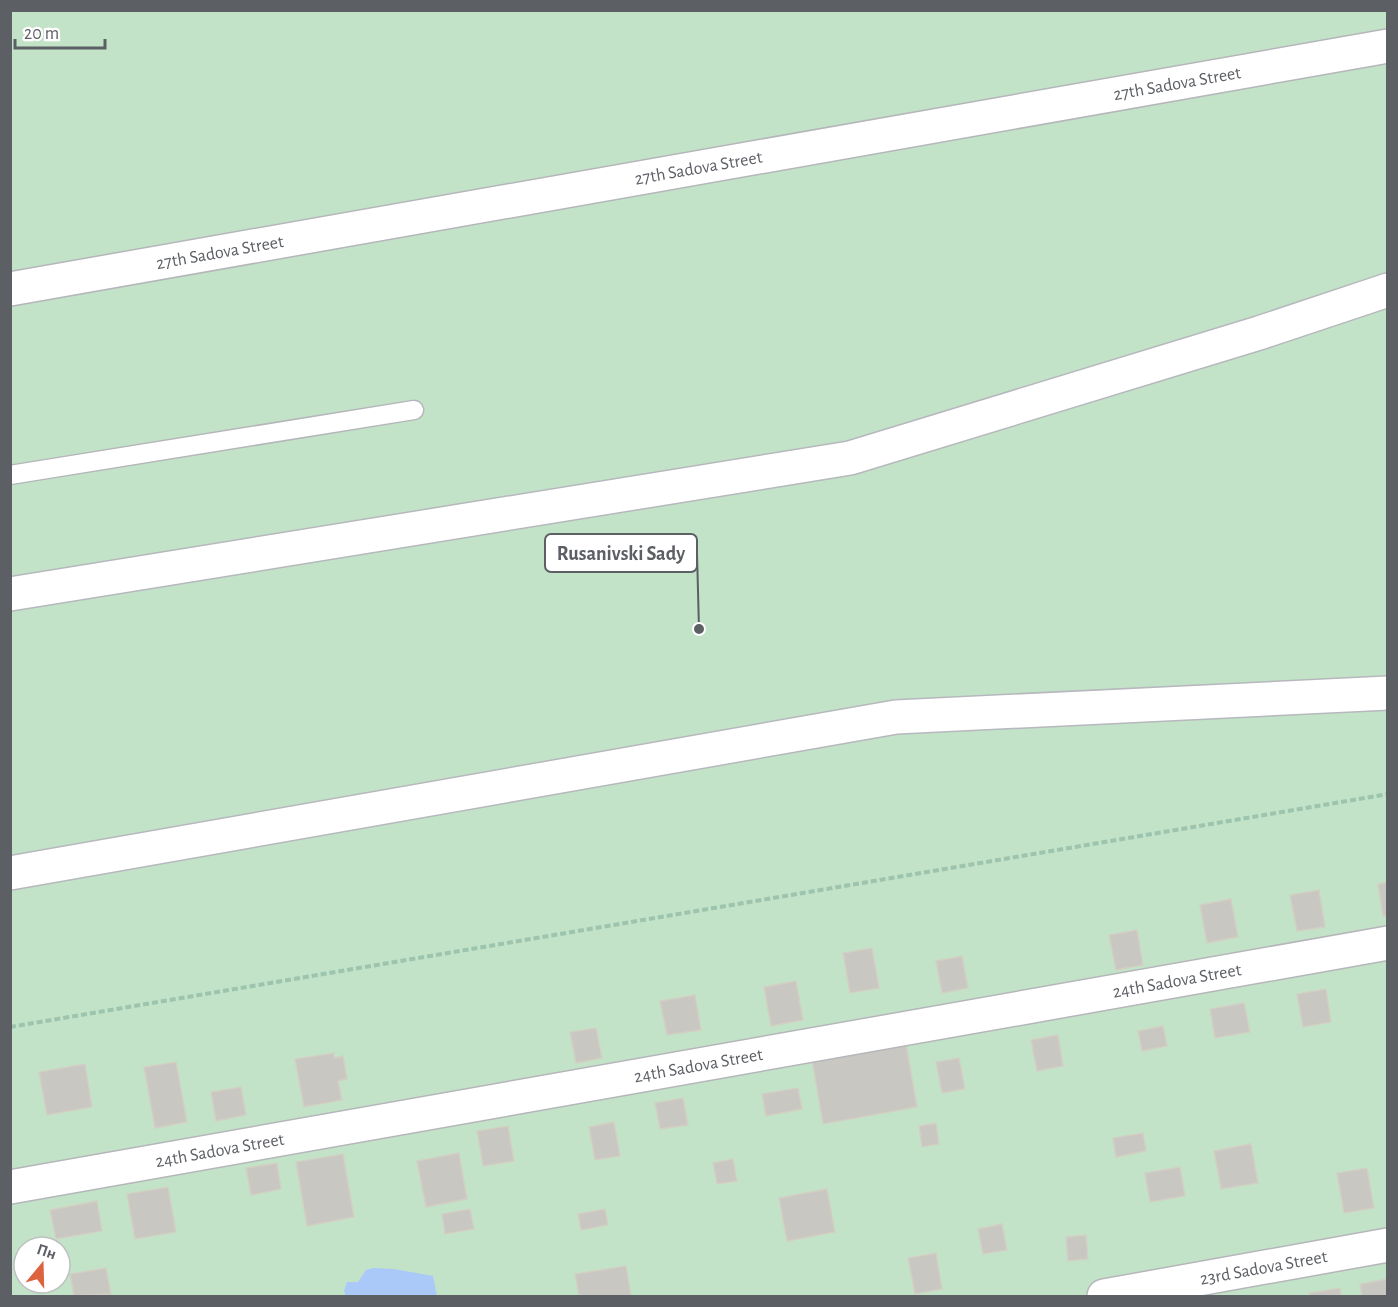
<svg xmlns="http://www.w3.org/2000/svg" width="1398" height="1307" font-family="'Alegreya Sans',sans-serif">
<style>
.green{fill:#c3e3c8;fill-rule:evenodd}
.water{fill:#aac9f8}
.building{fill:#c9c7c2;stroke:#d2d0c3;stroke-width:1.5}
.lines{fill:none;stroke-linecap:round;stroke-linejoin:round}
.service-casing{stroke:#b5b6ba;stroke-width:21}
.minor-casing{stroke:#b5b6ba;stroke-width:36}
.secondary-casing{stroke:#b6b8bd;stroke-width:36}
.path{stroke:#9cc4ae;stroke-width:4;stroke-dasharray:6 3;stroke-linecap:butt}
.service{stroke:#fff;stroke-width:18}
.minor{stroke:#fff;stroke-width:33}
.secondary{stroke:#fff;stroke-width:33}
.labels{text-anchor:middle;stroke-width:4.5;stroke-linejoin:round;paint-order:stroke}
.street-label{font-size:18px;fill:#5c5f64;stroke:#fff}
.leader{fill:none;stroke:#5c5f64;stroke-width:2}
.callout-dot{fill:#5c5f64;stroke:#fff;stroke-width:2}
.callout{fill:#fff;stroke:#5c5f64;stroke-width:2}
.callout-label{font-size:20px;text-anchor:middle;font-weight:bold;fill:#5c5f64}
</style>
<rect width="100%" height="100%" fill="#eeede5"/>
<path class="green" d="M10 11H1387V1296H11ZM24 1247H60V1283H24Z"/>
<path class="water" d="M373 1268 394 1269 433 1276 437 1296H346L344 1291 347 1282H358L366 1270Z"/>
<g class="building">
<path d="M1388 882V915L1383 916 1378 884Z"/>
<path d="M1319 890 1325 927 1297 931 1290 895Z"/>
<path d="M1231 899 1238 937 1207 943 1200 905Z"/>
<path d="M1137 930 1143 965 1116 970 1109 935Z"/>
<path d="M872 948 879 988 850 993 843 953Z"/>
<path d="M962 956 968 988 942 993 936 961Z"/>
<path d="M796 981 803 1020 771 1026 764 987Z"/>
<path d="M1326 989 1331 1022 1303 1027 1297 994Z"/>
<path d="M695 995 701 1030 667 1035 660 1001Z"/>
<path d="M1244 1003 1250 1032 1215 1038 1210 1009Z"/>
<path d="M1163 1026 1167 1046 1142 1051 1138 1031Z"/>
<path d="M596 1028 602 1058 576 1063 570 1032Z"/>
<path d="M1058 1035 1063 1066 1037 1071 1031 1040Z"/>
<path d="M906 1044 917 1107 823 1124 812 1060Z"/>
<path d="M334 1053V1058L343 1056 347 1079 338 1081 342 1100 304 1107 295 1059Z"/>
<path d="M959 1058 965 1089 942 1093 936 1062Z"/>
<path d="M176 1062 187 1122 155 1128 144 1067Z"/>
<path d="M85 1064 92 1107 47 1115 39 1072Z"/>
<path d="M241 1087 246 1115 216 1121 211 1092Z"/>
<path d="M798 1088 802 1109 766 1116 762 1094Z"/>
<path d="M683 1098 688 1125 660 1129 655 1103Z"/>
<path d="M614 1122 620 1156 595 1160 589 1127Z"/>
<path d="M936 1123 939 1144 922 1147 919 1126Z"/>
<path d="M508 1126 514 1161 483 1166 477 1131Z"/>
<path d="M1143 1133 1146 1151 1116 1157 1113 1138Z"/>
<path d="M1251 1144 1258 1183 1221 1189 1214 1151Z"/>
<path d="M459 1153 467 1199 426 1207 417 1161Z"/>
<path d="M343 1154 354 1217 307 1226 296 1162Z"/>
<path d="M733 1159 737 1181 717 1184 713 1163Z"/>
<path d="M277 1163 281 1189 251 1195 246 1168Z"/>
<path d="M1180 1167 1185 1196 1150 1202 1145 1173Z"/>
<path d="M1367 1168 1374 1208 1344 1213 1337 1173Z"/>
<path d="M168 1187 176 1232 135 1239 127 1194Z"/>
<path d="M827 1189 835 1232 787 1241 779 1198Z"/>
<path d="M97 1201 102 1231 56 1239 50 1210Z"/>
<path d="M470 1209 474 1229 445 1234 442 1214Z"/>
<path d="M605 1209 608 1225 581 1230 578 1214Z"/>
<path d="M1002 1224 1007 1250 983 1254 978 1229Z"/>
<path d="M1086 1235 1088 1259 1068 1261 1066 1237Z"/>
<path d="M936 1253 942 1289 915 1294 908 1258Z"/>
<path d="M626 1266 631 1296H579L575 1274Z"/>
<path d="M106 1268 111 1294 74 1296 70 1274Z"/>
<path d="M1388 1279V1296H1362L1360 1284Z"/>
<path d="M1340 1288 1341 1296H1310L1309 1293Z"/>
</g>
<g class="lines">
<defs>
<path id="service" d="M10 475 414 410"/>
<g id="minor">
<path id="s1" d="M10 289 1388 46"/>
<path id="s2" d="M10 1187 1388 943"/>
<path id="s3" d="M1104 1296 1388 1245"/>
</g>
<g id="secondary">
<path d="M10 594 850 458 1259 333 1388 290"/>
<path d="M10 873 896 717 1388 693"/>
</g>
</defs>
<use href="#service" class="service-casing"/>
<use href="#minor" class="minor-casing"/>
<use href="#secondary" class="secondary-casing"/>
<path class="path" d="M10 1027 1388 794"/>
<use href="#service" class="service"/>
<use href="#minor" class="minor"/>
<use href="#secondary" class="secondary"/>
</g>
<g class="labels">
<g class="street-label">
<text dy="6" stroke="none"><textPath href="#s1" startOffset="1185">27th Sadova Street</textPath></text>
<text dy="6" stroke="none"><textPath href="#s1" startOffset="699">27th Sadova Street</textPath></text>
<text dy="6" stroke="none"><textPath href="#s1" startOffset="213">27th Sadova Street</textPath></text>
<text dy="6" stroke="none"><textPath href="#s2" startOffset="1185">24th Sadova Street</textPath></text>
<text dy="6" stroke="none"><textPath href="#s2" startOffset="699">24th Sadova Street</textPath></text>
<text dy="6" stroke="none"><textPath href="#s2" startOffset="213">24th Sadova Street</textPath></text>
<text dy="6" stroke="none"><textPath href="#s3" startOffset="162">23rd Sadova Street</textPath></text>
</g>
</g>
<path class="leader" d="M699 629L697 553"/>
<circle class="callout-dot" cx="699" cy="629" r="6"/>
<rect class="callout" x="545" y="534" width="152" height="38" rx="6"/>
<g class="callout-label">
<text x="621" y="560">Rusanivski Sady</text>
</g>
<rect width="1398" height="1307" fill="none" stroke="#5c5f64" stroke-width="24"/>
<g transform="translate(42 1265) rotate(19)"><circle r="28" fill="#ffffff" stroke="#bebfc1" stroke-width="1.5"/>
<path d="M0-4.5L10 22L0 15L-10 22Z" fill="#dc633d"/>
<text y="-9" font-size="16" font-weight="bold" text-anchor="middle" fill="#5c5f64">Пн</text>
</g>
<path d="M15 39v9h90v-9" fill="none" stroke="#5c5f64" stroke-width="3"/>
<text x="24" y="39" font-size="18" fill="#5c5f64" stroke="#ffffff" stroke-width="4.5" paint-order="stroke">20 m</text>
</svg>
